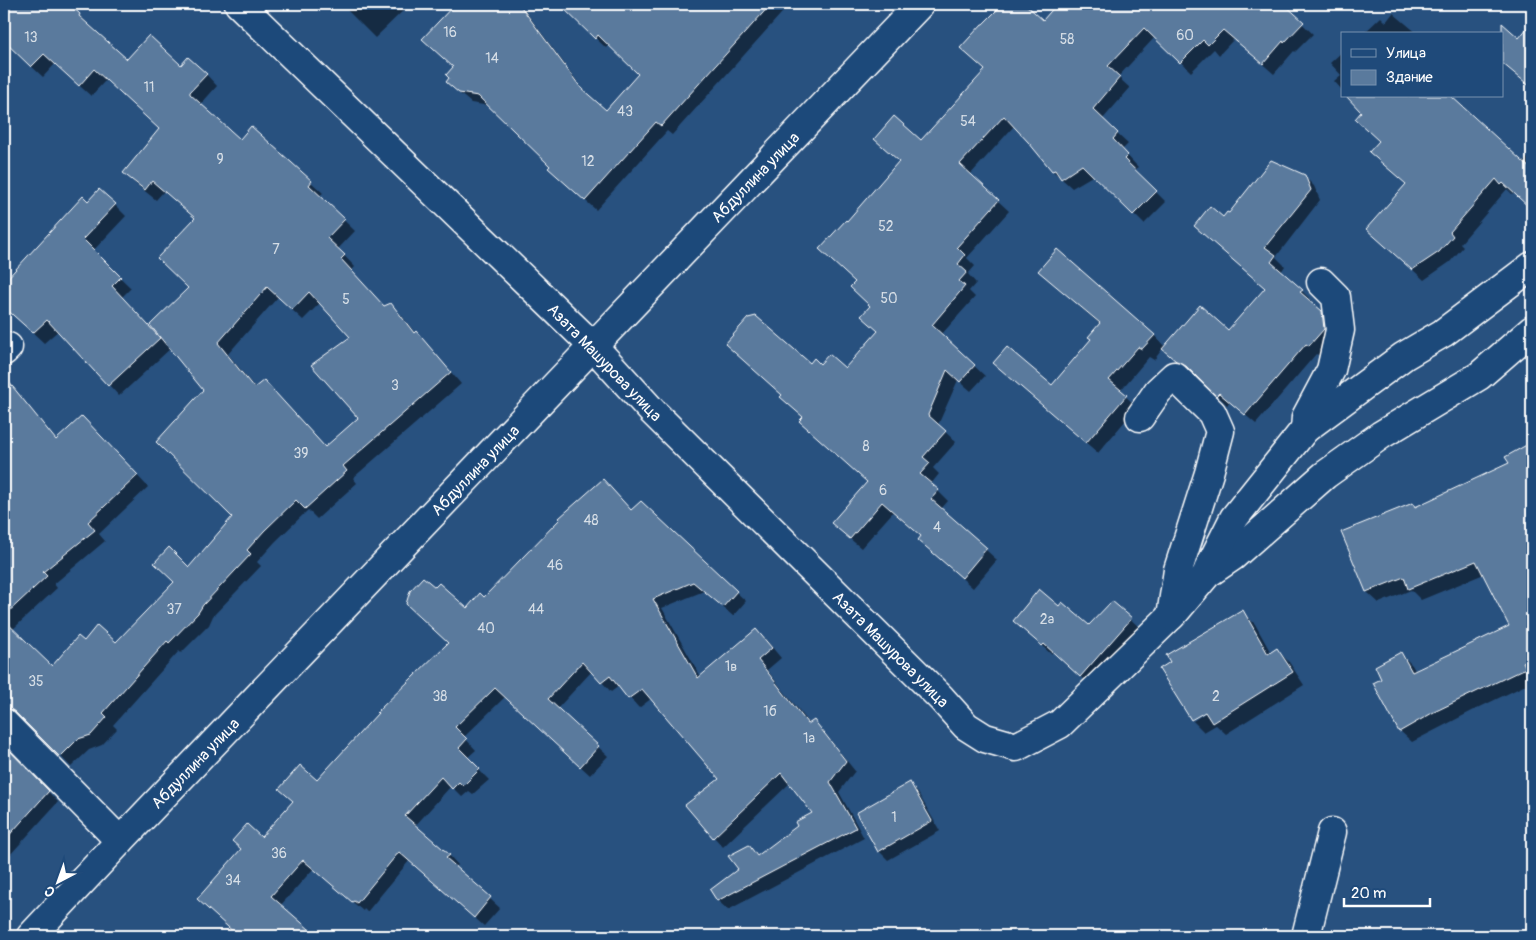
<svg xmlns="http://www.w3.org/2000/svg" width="1536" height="940" font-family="Pangolin,sans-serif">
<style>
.shadow{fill:#0007;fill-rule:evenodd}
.building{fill:#5a7a9d;stroke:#fff;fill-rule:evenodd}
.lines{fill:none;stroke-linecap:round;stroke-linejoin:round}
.minor-casing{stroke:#fff;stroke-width:31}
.minor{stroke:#1f4a7a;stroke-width:28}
.labels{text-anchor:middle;stroke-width:4;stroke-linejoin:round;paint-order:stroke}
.number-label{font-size:14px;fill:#d6dee6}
.street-label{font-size:16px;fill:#fff;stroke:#1f4a7a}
</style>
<rect width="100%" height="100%" fill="#28517f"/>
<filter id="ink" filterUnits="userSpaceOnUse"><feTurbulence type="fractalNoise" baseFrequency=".02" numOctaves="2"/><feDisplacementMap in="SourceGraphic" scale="10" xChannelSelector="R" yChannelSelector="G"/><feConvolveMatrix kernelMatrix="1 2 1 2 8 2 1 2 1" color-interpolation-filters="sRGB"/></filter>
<g filter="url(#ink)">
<g class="shadow">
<path d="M4 4H67L127 61 181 67 206 74 217 86 201 104V106L240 141 252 128 323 193 319 196 355 231 338 249 355 267 351 271 384 307 391 305 402 316 415 333 427 344 461 384 353 478 357 483 317 519 308 510 275 542 257 562 261 566 213 616 209 625 181 653 179 651 113 725 117 729 102 745 89 750 71 767 4 698V397L13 390 24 401 57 441 93 428 148 487 99 534 105 541 54 584 57 588 12 630 53 668 84 643H116L190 568 234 517 205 390 171 348 119 396 59 330 44 343 4 306V270L11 276 88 203 115 205 126 216 93 251 131 288 122 297 162 340 190 288 196 219 164 191 156 200 136 184 124 172 160 129 106 80 91 96 55 64 43 77 5 42 4 43ZM278 297 303 320 320 303 352 337 360 418 325 448 255 388 228 354Z"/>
<path d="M341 4H410L375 38Z"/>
<path d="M469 4H520L588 96 607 112 639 74 609 44 606 48 560 4H634L659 27 679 4H790L672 135 667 131 596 210 560 178 551 166 490 106 471 103 458 92 454 67 461 11Z"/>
<path d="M1005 4H1010L1016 9 1020 4H1023L1043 22 1059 4H1282L1313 34 1295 52 1294 51 1274 74 1234 39 1219 55 1214 49 1191 72 1155 37 1118 77 1130 88 1102 120 1128 144 1122 150 1138 167 1134 170 1166 202 1144 224 1094 175 1072 188 1053 171 1015 125 970 175 1009 211 967 258 975 266 968 274 976 283 969 291 975 297 941 335 985 376 971 391 958 380 938 425 956 442 933 468 939 474 931 484 948 501 941 509 997 560 973 588 930 550 922 537 893 512 861 548 843 533 868 483 804 417 810 365H820L845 370 879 332 871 306 856 282 847 223 900 162 875 139 921 142 986 71 972 59 983 26Z"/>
<path d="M1393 13 1418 34H1363L1381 17 1386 22Z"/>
<path d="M1532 24V88L1510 69 1519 39Z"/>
<path d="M1342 52V90L1334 81 1341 75 1330 63Z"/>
<path d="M1371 152 1523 163 1532 153V209L1514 193 1513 195 1507 189 1460 244 1463 247 1450 262 1424 280 1368 229 1407 185Z"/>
<path d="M1304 176 1314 186 1320 200 1276 257 1285 266 1281 272 1302 291 1312 301 1311 303 1332 322 1334 339 1320 356 1316 354 1256 424 1230 402 1227 405 1197 375 1188 371 1163 348 1154 360 1149 357 1120 391 1137 407 1098 453 1006 374 995 363 1052 386 1092 339 1100 324 1039 271 1154 335 1165 347 1228 332 1266 288 1223 219Z"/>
<path d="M1532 443V682L1478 708 1412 742 1400 731 1383 679 1401 654 1412 665 1416 672 1511 627 1484 574 1421 600 1411 590 1379 603 1367 592 1343 532 1413 504 1416 508 1511 464 1507 457Z"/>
<path d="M632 512 736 592 746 601 733 616 704 591 662 608 701 677 756 630 766 640 781 658 767 670 810 724 813 721 823 731 855 771 839 792 864 838 728 910 718 901 712 890 740 869 749 847 758 856 814 813 790 783 723 847 714 837 721 780 652 698 639 708 619 686 611 692 592 671 557 709 608 756 590 775 505 697 464 737 476 750 467 758 489 780 473 794 469 791 462 797 451 786 415 826 449 855 458 865 456 868 500 908 484 926 409 861 367 912 364 909 363 911 314 868 280 906 315 936H223L230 928 261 839 317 781 449 643 435 589 467 610Z"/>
<path d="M1112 602 1140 628 1090 685 1053 652 1051 654 1014 621 1059 608 1090 627Z"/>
<path d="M1242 612 1255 624 1271 653 1277 650 1289 662 1304 685 1226 734 1216 725 1204 732 1192 720 1161 669ZM1210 707 1211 709 1193 721V718Z"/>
<path d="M4 746 58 802 10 855 4 849Z"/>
<path d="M909 784 918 793 940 831 888 860 879 851 857 813Z"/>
</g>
<g class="building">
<path d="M4 4H69L80 14 79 16 127 59 149 35 181 65 188 57 207 74 190 92V94L240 139 251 126 312 181 309 185 345 219 327 238 345 255 341 259 384 306 391 303 414 333 416 331 451 372 343 466 347 471 305 509 296 500 264 531 247 550 251 554 203 605 198 613 169 643 167 641 103 713 107 717 91 735 78 739 60 757 15 712 9 708H4V620L52 666 78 636 84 641 97 625 116 642 174 582 154 563 169 547 189 567 232 517 156 442 203 390 150 325 188 288 157 258 195 218 152 181 145 190 123 173 159 129 94 69 79 86 44 54 31 67 4 41ZM267 287 292 310 309 292 350 337 311 365 358 418 325 447 264 380 254 388 218 343Z"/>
<path d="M455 4H519L581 88 606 110 638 74 598 35 595 39 559 4H771L661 126 656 122 585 201 548 168 550 166 478 96 459 93 446 82 449 78 446 75 453 67 422 39Z"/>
<path d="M1003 4H1025L1043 20 1057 4H1284L1304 22 1284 43 1283 41 1263 64 1223 30 1208 45 1203 40 1180 63 1144 28 1108 66 1120 77 1093 109 1118 133 1113 139 1128 155 1124 159 1157 191 1133 215 1082 165 1061 179 1055 170 1052 171 1029 143 1004 116 960 164 999 200 957 247 965 255 958 264 967 272 959 281 965 286 932 325 975 365 960 382 947 370 928 415 946 431 923 457 930 463 920 474 939 490 931 499 987 548 962 578 918 540 921 536 882 502 850 539 831 523 867 482 799 421 803 417 780 397 782 395 725 344 748 318 756 316 810 363 814 358 820 364 829 354 845 368 878 331 861 316 870 306 850 287 855 282 819 249 846 220 847 221 899 161 874 139 894 116 921 140 985 70 960 48 982 24H983Z"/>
<path d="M1532 22V88L1502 63V23L1519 38Z"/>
<path d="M1346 96H1451L1532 170V210L1503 183 1501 185 1496 179 1450 232 1453 236 1439 252 1412 270 1366 229 1406 184 1369 152 1379 141 1355 119 1361 112Z"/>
<path d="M1271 160 1305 175 1311 190 1265 247 1276 255 1271 262 1303 290 1300 292 1322 311 1324 329 1309 346 1306 344 1245 415 1219 393 1216 396 1185 365 1176 361 1162 349 1200 305 1228 330 1265 288 1194 226 1210 206 1223 217 1227 212 1229 213Z"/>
<path d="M99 189 116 204 83 239 121 277 112 286 160 338 108 386 47 320 33 333 4 307V282L83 196 88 201Z"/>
<path d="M1057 249 1155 335 1142 349 1138 347 1109 380 1127 395 1086 443 993 363 1007 347 1052 385 1091 339 1088 337 1100 323 1038 271Z"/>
<path d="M4 376 56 440 82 416 138 475 88 522 95 530 43 572 47 576 4 616Z"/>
<path d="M1532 442V673L1526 661 1523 662 1526 668 1434 712 1399 732 1373 683 1381 679 1375 666 1401 652 1412 672 1509 626 1476 561 1408 589 1404 577 1366 592 1341 532 1413 503 1415 507 1509 463 1505 457Z"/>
<path d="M603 479 631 510 641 501 737 591 723 607 693 582 653 599 698 678 756 629 772 648 758 660 808 724 814 720 846 761 830 782 856 828 717 901 710 890 738 869 728 856 749 845 757 856 797 826 795 822 812 813 781 773 713 838 685 805 719 779 642 689 628 699 610 676 601 683 582 662 548 699 599 746 580 767 495 688 455 727 467 739 459 748 480 769 463 786 459 782 452 789 441 777 405 816 450 855 446 858 491 897 474 918 399 852 357 903 354 901 352 902 303 860 271 896 317 936H238L197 899 241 849 232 841 247 824 261 837 293 801 279 789 300 765 317 780 378 713 377 712 448 643 406 604 410 591 423 577 435 587 439 583 467 608 480 593 484 597 560 519 559 518Z"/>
<path d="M1039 589 1059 606 1062 602 1089 625 1112 601 1132 618 1080 677 1044 644 1042 646 1013 621Z"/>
<path d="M1243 610 1268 654 1277 648 1293 672 1212 723 1205 712 1191 720 1159 669 1170 662 1166 655Z"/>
<path d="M4 745 49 791 4 841Z"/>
<path d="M910 782 932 821 878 852 856 813Z"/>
</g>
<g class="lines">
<defs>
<g id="minor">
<path d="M239 4 593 346 653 412 941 698 966 726 985 738 1016 747 1060 724 1175 612 1207 574 1232 557 1325 475 1381 435 1479 376 1532 330"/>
<path d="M4 351 8 347"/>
<path d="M1140 417 1158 391 1174 376 1212 413 1220 431 1209 473 1178 570 1171 616"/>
<path d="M1305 429 1306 417 1331 370 1340 330 1336 297 1321 282"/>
<path d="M1208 570 1234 518 1305 429 1404 356 1443 333 1532 266"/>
<path d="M4 723 120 841"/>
<path d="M31 936 120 841 920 4"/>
<path d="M1306 936 1332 832"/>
</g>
</defs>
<use href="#minor" class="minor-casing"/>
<use href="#minor" class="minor"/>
</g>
</g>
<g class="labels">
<g class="number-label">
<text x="450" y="37">16</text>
<text x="1185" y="40">60</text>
<text x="31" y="42">13</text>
<text x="1067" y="44">58</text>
<text x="492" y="63">14</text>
<text x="149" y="92">11</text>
<text x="625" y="116">43</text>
<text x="968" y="126">54</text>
<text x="220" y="164">9</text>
<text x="588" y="166">12</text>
<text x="886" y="231">52</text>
<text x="276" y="254">7</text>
<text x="889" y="303">50</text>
<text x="346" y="304">5</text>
<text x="395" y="390">3</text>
<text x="866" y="451">8</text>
<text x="301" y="458">39</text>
<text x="883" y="495">6</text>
<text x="591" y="525">48</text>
<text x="937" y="532">4</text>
<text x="555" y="570">46</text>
<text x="174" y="614">37</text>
<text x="536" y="614">44</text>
<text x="1047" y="624">2а</text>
<text x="486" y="633">40</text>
<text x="731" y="671">1в</text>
<text x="36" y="686">35</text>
<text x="440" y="701">38</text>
<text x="1216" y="701">2</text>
<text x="770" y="716">1б</text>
<text x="809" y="743">1а</text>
<text x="894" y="822">1</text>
<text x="279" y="858">36</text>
<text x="233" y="885">34</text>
</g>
<g class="street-label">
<text transform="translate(755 177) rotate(-46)" y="6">Абдуллина улица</text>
<text transform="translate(605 362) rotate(46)" y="6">Азата Машурова улица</text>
<text transform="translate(475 470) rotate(-46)" y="6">Абдуллина улица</text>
<text transform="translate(891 649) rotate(45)" y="6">Азата Машурова улица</text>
<text transform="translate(195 763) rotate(-46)" y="6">Абдуллина улица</text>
</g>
</g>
<rect width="1536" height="940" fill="none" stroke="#1f4a7a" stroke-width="20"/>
<rect x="10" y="10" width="1516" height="920" fill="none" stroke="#fff" stroke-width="2" filter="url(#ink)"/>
<rect x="1341" y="32" width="162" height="65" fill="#1f4a7a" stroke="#7992af"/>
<rect x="1351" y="49" width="25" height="8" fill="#1f4a7a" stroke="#7992af"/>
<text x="1386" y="58" font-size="15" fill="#ffffff">Улица</text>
<rect x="1351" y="70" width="25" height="15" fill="#5a7a9d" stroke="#7992af"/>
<text x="1386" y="82" font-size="15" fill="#ffffff">Здание</text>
<g transform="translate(58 882) rotate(221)" stroke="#1f4a7a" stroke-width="4" paint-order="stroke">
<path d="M0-4L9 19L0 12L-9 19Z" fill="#ffffff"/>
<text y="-8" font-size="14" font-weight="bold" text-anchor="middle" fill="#ffffff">С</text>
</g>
<path d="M1344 898v8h86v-8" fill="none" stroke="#ffffff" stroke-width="2.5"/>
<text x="1351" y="898" font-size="15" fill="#ffffff" stroke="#1f4a7a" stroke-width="4" paint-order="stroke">20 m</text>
</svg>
